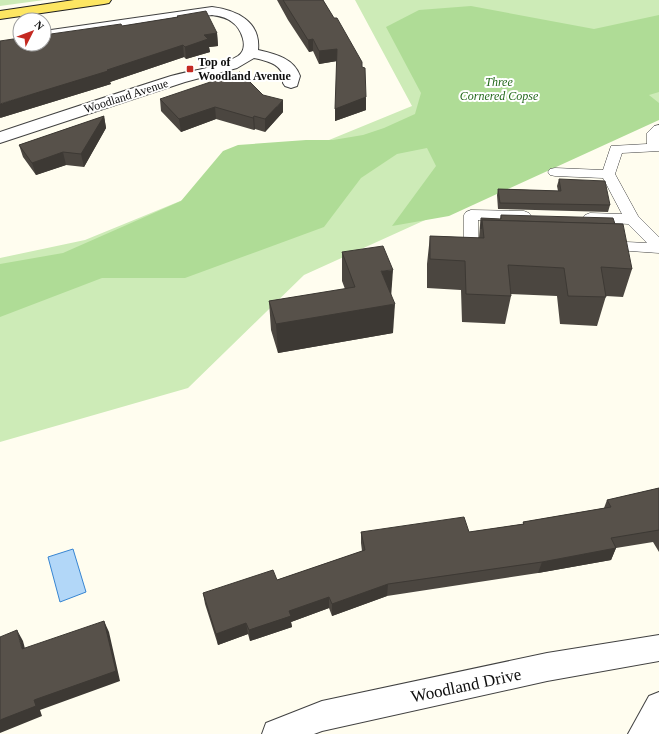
<svg xmlns="http://www.w3.org/2000/svg" width="659" height="734" font-family="Georgia,serif">
<style>
.green{fill:#cdebb7}
.forest{fill:#afdc96}
.water{fill:#b2d7f8;stroke:#3785d2}
.lines{fill:none;stroke-linecap:round;stroke-linejoin:round}
.lane-casing{stroke:#414141;stroke-width:1}
.street-casing{stroke:#414141;stroke-width:2}
.primary-casing{stroke:#1f1f1f;stroke-width:2}
.lane{fill:#fff;fill-rule:evenodd}
.street{fill:#fff;fill-rule:evenodd}
.primary{fill:#fde662;fill-rule:evenodd}
.wall{fill:#4b4640}
.shaded-wall{fill:#3d3934}
.building{fill:#57514a;stroke:#3d3934}
.poi-dot{fill:#c42921;stroke:#fff;stroke-width:1.5}
.labels{text-anchor:middle;stroke-width:4;stroke-linejoin:round;paint-order:stroke}
.far-poi-label{font-size:12px;font-weight:bold;fill:#0e0e0e;stroke:#fff;text-anchor:start}
.far-park-label{font-size:12px;font-style:italic;fill:#24691c;stroke:#fff}
.far-street-label{font-size:12px;fill:#0e0e0e;stroke:#fff}
.near-street-label{font-size:17px;fill:#0e0e0e;stroke:#fff}
</style>
<rect width="100%" height="100%" fill="#fffdef"/>
<g class="green">
<path d="M0 0H44L0 6Z"/>
<path d="M355 0H659V114L304 275 188 388 0 442V258L85 240 412 106Z"/>
</g>
<path class="forest" d="M471 6 594 29 659 15V92L649 95 659 103V120L449 216 392 226 436 166 427 148 397 154 361 178 324 227 185 278H102L0 317V264L63 253 181 201 223 151 238 145 306 140H333L363 135 384 128 415 114 421 93 386 27 419 10Z"/>
<path class="water" d="M73 549 86 592 60 602 48 557Z"/>
<g class="lines">
<defs>
<g id="lane">
<path d="M659 125V151L622 153 615 174 638 216 659 237V253L601 249 598 246 601 243 606 241 647 243 628 224 585 221 583 218 585 215 590 213 622 214 603 178 555 176 550 175 548 172 550 169 555 168 603 170 611 146 647 144V133L654 126Z"/>
<path d="M471 210 524 211 529 213 531 216 529 219 524 221 478 220V238L495 240 497 243 495 246C486 249 475 248 466 245L464 242V215L466 212Z"/>
</g>
<g id="street">
<path d="M212 7C236 10 261 21 258 50 275 54 294 58 300 76L297 86 291 88 285 86 283 83C286 65 268 61 254 58L237 68 185 82 0 143V132C57 113 114 94 171 76 193 70 219 68 238 56 250 48 241 28 232 22 226 17 219 16 212 15L44 39V31Z"/>
<path d="M659 635V661L547 681 322 731 314 734H262L266 723 322 701 547 653Z"/>
<path d="M659 692V734H628L649 696Z"/>
</g>
<path id="primary" d="M74 0H111L109 3 104 4 0 19V11Z"/>
</defs>
<use href="#lane" class="lane-casing"/>
<use href="#street" class="street-casing"/>
<use href="#primary" class="primary-casing"/>
<use href="#lane" class="lane"/>
<use href="#street" class="street"/>
<use href="#primary" class="primary"/>
</g>
<g class="wall">
<path d="M277 0H323L362 67 366 110 335 121 337 61 319 64 313 51 309 52 288 20Z"/>
<path d="M177 16 217 33 218 46 209 47 210 52 186 59 184 57 110 82 111 84 0 118 122 26 178 17Z"/>
<path d="M263 95 283 112 265 132 255 129 254 130 216 119 181 132 161 111 160 99Z"/>
<path d="M104 116 106 128 84 167 66 165 36 175 23 157 19 145Z"/>
<path d="M559 179 610 205 608 212 498 209 497 195 498 189 558 191 557 186Z"/>
<path d="M501 215 615 224 632 269 623 297 606 296 597 326 560 324 557 296 510 294 511 296 505 324 462 322 461 290 427 288V264L430 236 479 238 480 225 481 218 500 219Z"/>
<path d="M342 252 391 295 393 333 278 353 271 330 269 301 345 289 342 281Z"/>
<path d="M659 488V552L653 542 616 548 611 560 538 573 387 596 332 616 329 608 291 622 292 627 250 641 248 634 218 645 205 604 203 593 277 580 362 551 361 543V532H469L523 524V522L604 508 607 500Z"/>
</g>
<g class="shaded-wall">
<path d="M217 33 218 46 209 47 210 52 186 59 185 47 204 35Z"/>
<path d="M313 39V51L309 52 308 40Z"/>
<path d="M183 45 184 57 110 82 111 84 0 118V104Z"/>
<path d="M337 49V61L319 64V51Z"/>
<path d="M366 97V110L335 121V109Z"/>
<path d="M283 100V112L265 132V119Z"/>
<path d="M215 107 216 119 181 132 179 119Z"/>
<path d="M104 116 106 128 84 167 81 154Z"/>
<path d="M254 116 255 129 254 130 253 118Z"/>
<path d="M63 152 66 165 36 175 32 163Z"/>
<path d="M393 270 391 298 381 271Z"/>
<path d="M395 304 393 333 278 353 276 324Z"/>
<path d="M616 548 611 560 538 573 542 562Z"/>
<path d="M388 584 387 596 332 616V604Z"/>
<path d="M329 597V608L291 622 292 627 250 641 249 630 289 611Z"/>
<path d="M104 621 109 632 120 681 40 710 42 716 0 733V720L34 700Z"/>
<path d="M246 623 248 634 218 645 216 634Z"/>
<path d="M17 630 23 641 28 660 22 649Z"/>
</g>
<g class="building">
<path d="M283 0H323L334 18H337L362 62V67L365 68 366 97 335 109 337 49 319 51 313 39 308 40Z"/>
<path d="M206 11 217 33 204 35 208 39 185 47 183 45 107 70 108 71 0 104V41L20 38V44H44V35L121 24 122 26 178 17 177 16Z"/>
<path d="M240 72 263 95 283 100 265 119 254 116 253 118 215 107 179 119 160 99Z"/>
<path d="M104 116 81 154 63 152 32 163 19 145Z"/>
<path d="M559 179 605 181 610 205 500 203 498 189 561 191Z"/>
<path d="M501 215 613 218 615 224 482 220 481 229V218L501 219Z"/>
<path d="M482 220 623 224 632 269 601 267 606 297 568 296 564 268 508 265 511 296 466 294 465 261 430 259V236L484 238Z"/>
<path d="M383 246 393 270 381 271 395 304 276 324 269 301 355 287 342 252Z"/>
<path d="M659 488V530L611 538 616 548 542 562 388 584 332 604 329 597 289 611 291 616 249 630 246 623 216 634 203 593 273 570 277 580 365 550 361 532 464 517 469 532 524 524 523 522 611 507 607 500Z"/>
<path d="M104 621 116 671 34 700 36 706 0 720V637L17 630 22 649Z"/>
</g>
<rect class="poi-dot" x="186" y="65" width="8" height="8" rx="2"/>
<g class="labels">
<g class="far-poi-label">
<text x="198" y="66">Top of<tspan x="198" dy="14">Woodland Avenue</tspan></text>
</g>
<g class="far-park-label">
<text x="499" y="86">Three<tspan x="499" dy="14">Cornered Copse</tspan></text>
</g>
<g class="far-street-label">
<text transform="translate(126 96) rotate(-18)" y="4">Woodland Avenue</text>
</g>
<g class="near-street-label">
<text transform="translate(466 685) rotate(-12)" y="6">Woodland Drive</text>
</g>
</g>
<g transform="translate(32 32) rotate(48)"><circle r="19" fill="#ffffff" stroke="#9f9f9f"/>
<path d="M0-3L7 15L0 10L-7 15Z" fill="#c42921"/>
<text y="-6" font-size="11" font-weight="bold" text-anchor="middle" fill="#0e0e0e">N</text>
</g>
</svg>
